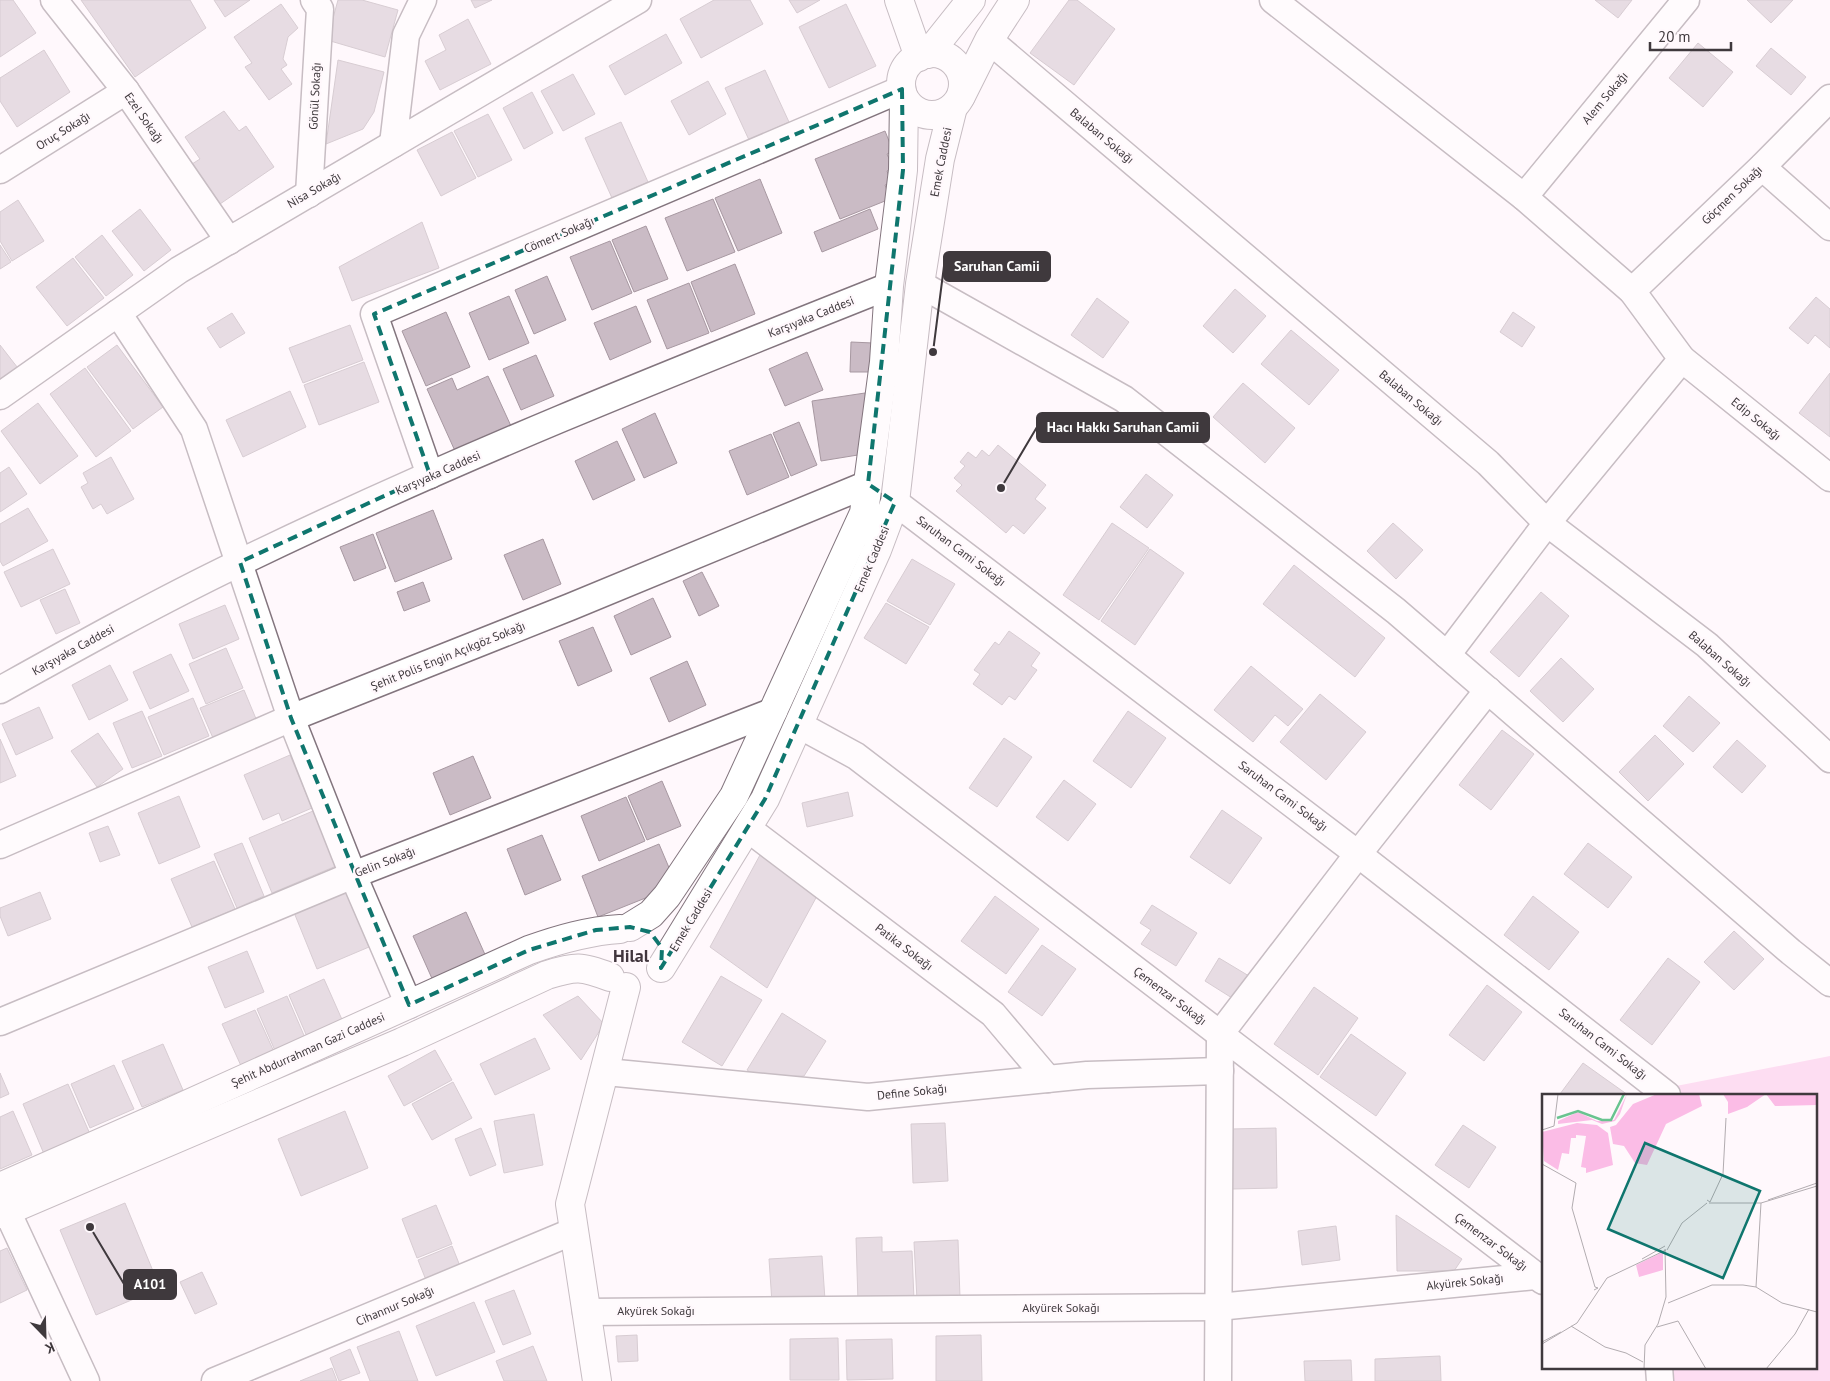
<svg xmlns="http://www.w3.org/2000/svg" width="1830" height="1381" font-family="'PT Sans',sans-serif">
<style>
.green{fill:#fbbce6}
.building{fill:#cabbc5;stroke:#a798a1}
.lines{fill:none;stroke-linecap:round;stroke-linejoin:round}
.minor-casing{stroke:#83757e;stroke-width:29}
.tertiary-casing{stroke:#83757e;stroke-width:30}
.minor{stroke:#fff;stroke-width:26}
.tertiary{stroke:#fff;stroke-width:28}
.marked{fill:none;stroke:#0f766e;stroke-width:4;stroke-dasharray:10 6;stroke-linejoin:round}
.labels{text-anchor:middle;stroke-width:4.5;stroke-linejoin:round;paint-order:stroke}
.street-label{font-size:12px;fill:#3f393d;stroke:#fff8fc}
.district-label{font-size:18px;font-weight:bold;fill:#41353d;stroke:#fff8fc}
.inset-river{fill:none;stroke:#69c490;stroke-width:2.5}
.inset-road{fill:none;stroke:#b2acb0;stroke-width:1}
.view{fill:#0f766e;fill-opacity:0.15;stroke:#0f766e;stroke-width:2.5}
.inset-edge{fill:none;stroke:#3f393d;stroke-width:2.5}
.leader{fill:none;stroke:#3f393d;stroke-width:2}
.callout-dot{fill:#3f393d;stroke:#fff8fc;stroke-width:2}
.callout{fill:#3f393d;stroke:#3f393d;stroke-width:2}
.callout-label{font-size:14px;text-anchor:middle;font-weight:bold;fill:#fff}
</style>
<rect width="100%" height="100%" fill="#fff8fc"/>
<path class="green" d="M1830 1056V1381H1671V1367H1816V1095H1671V1087Z"/>
<g class="building">
<path d="M0 0H13L36 33 0 57Z"/>
<path d="M81 0H190L206 28 135 77Z"/>
<path d="M214 0H250L225 17Z"/>
<path d="M338 0H362L398 10 385 57 327 40Z"/>
<path d="M471 0H492L475 8Z"/>
<path d="M714 0H750L763 24 701 58 680 19Z"/>
<path d="M789 0H820L797 13Z"/>
<path d="M1069 0H1077L1115 29 1074 85 1030 53Z"/>
<path d="M1595 0H1632L1618 18Z"/>
<path d="M1747 0H1793L1771 23Z"/>
<path d="M281 4 298 28 288 37 283 59 287 65 281 69 292 84 269 100 245 67 252 63 234 37Z"/>
<path d="M846 4 876 66 829 88 799 27Z"/>
<path d="M468 19 491 64 440 90 425 61 446 50 439 35Z"/>
<path d="M666 34 682 63 625 95 609 66Z"/>
<path d="M1698 43 1733 72 1703 107 1669 78Z"/>
<path d="M1771 48 1806 77 1791 95 1756 66Z"/>
<path d="M44 50 70 92 17 127 0 101V78Z"/>
<path d="M338 60 384 72 374 112 363 129 326 144Z"/>
<path d="M765 70 789 122 749 140 725 88Z"/>
<path d="M573 74 595 114 563 131 541 91Z"/>
<path d="M708 81 726 114 689 135 671 101Z"/>
<path d="M532 92 553 133 524 149 503 108Z"/>
<path d="M224 111 239 131 246 126 274 167 220 204 192 164 200 159 185 137Z"/>
<path d="M488 114 512 160 478 177 454 131Z"/>
<path d="M621 122 648 182 612 198 585 138Z"/>
<path d="M885 131 893 151 887 154 893 168 887 171 891 183 885 185 890 199 840 219 815 159Z"/>
<path d="M452 132 476 178 441 196 417 150Z"/>
<path d="M760 179 782 233 738 251 715 198Z"/>
<path d="M713 199 735 252 687 271 665 218Z"/>
<path d="M18 200 44 241 12 261 0 241V212Z"/>
<path d="M140 209 171 250 144 271 112 231Z"/>
<path d="M870 209 878 229 822 252 814 232Z"/>
<path d="M422 222 439 268 352 301 339 267Z"/>
<path d="M646 226 668 279 634 292 612 240Z"/>
<path d="M102 235 133 275 106 296 75 257Z"/>
<path d="M610 241 632 293 592 310 570 257Z"/>
<path d="M0 245 11 262 0 269Z"/>
<path d="M73 258 104 298 67 326 36 287Z"/>
<path d="M735 264 755 314 711 332 691 282Z"/>
<path d="M547 276 566 320 534 334 515 290Z"/>
<path d="M689 283 709 333 667 349 647 300Z"/>
<path d="M1235 289 1266 316 1233 353 1203 326Z"/>
<path d="M509 296 529 343 489 360 469 313Z"/>
<path d="M1816 297 1830 309V348L1815 335 1808 344 1789 328Z"/>
<path d="M1097 298 1129 322 1103 358 1071 335Z"/>
<path d="M636 306 651 342 610 360 594 323Z"/>
<path d="M446 312 470 367 426 386 402 331Z"/>
<path d="M1513 312 1535 327 1522 347 1500 332Z"/>
<path d="M232 313 245 333 220 348 207 328Z"/>
<path d="M350 325 363 360 303 383 289 348Z"/>
<path d="M1291 330 1339 370 1309 405 1261 364Z"/>
<path d="M851 342 873 343V372H850Z"/>
<path d="M0 345 21 372 0 388Z"/>
<path d="M117 345 163 407 133 429 87 367Z"/>
<path d="M807 352 823 390 785 406 769 369Z"/>
<path d="M536 355 554 396 521 410 503 369Z"/>
<path d="M364 362 379 402 319 425 304 385Z"/>
<path d="M85 368 131 431 96 457 50 394Z"/>
<path d="M1830 373V437L1799 413Z"/>
<path d="M488 376 511 426 455 451 427 389 452 378 457 390Z"/>
<path d="M1243 383 1295 428 1265 463 1213 417Z"/>
<path d="M290 391 306 427 243 457 226 420Z"/>
<path d="M865 393 869 422 864 454 821 461 812 401Z"/>
<path d="M38 403 78 456 40 484 1 431Z"/>
<path d="M655 413 677 463 644 478 622 429Z"/>
<path d="M799 422 817 465 791 476 773 433Z"/>
<path d="M771 434 789 477 747 495 729 451Z"/>
<path d="M617 441 635 480 593 500 575 461Z"/>
<path d="M998 445 1046 485 1035 499 1046 508 1024 534 1013 525 1006 533 956 491 962 485 954 478 965 466 960 462 968 452 976 458 982 450 989 456Z"/>
<path d="M111 457 134 499 107 514 101 504 93 509 81 487 88 483 83 473Z"/>
<path d="M9 467 27 494 0 512V473Z"/>
<path d="M1146 474 1173 495 1147 528 1120 507Z"/>
<path d="M28 508 48 541 3 566 0 561V524Z"/>
<path d="M433 510 452 559 395 582 376 533Z"/>
<path d="M1112 523 1149 548 1099 620 1063 595Z"/>
<path d="M1393 523 1423 550 1396 579 1367 551Z"/>
<path d="M373 534 386 568 354 581 340 547Z"/>
<path d="M543 539 561 584 523 600 504 555Z"/>
<path d="M53 549 70 584 21 607 4 572Z"/>
<path d="M1150 549 1184 573 1135 645 1101 621Z"/>
<path d="M912 559 955 584 930 625 887 601Z"/>
<path d="M1294 565 1385 638 1355 677 1263 604Z"/>
<path d="M702 572 719 606 699 616 683 581Z"/>
<path d="M423 582 430 601 404 611 397 592Z"/>
<path d="M65 589 80 623 56 634 40 600Z"/>
<path d="M1541 592 1569 616 1519 677 1490 652Z"/>
<path d="M653 598 671 637 631 655 614 616Z"/>
<path d="M886 603 929 627 906 664 864 638Z"/>
<path d="M225 605 239 639 193 659 179 624Z"/>
<path d="M593 627 612 671 578 686 559 641Z"/>
<path d="M1009 631 1040 653 1031 666 1037 670 1015 700 1009 696 1002 705 973 684 980 674 974 670 995 642 999 645Z"/>
<path d="M226 648 243 688 206 704 189 664Z"/>
<path d="M171 654 189 691 150 709 133 672Z"/>
<path d="M1561 658 1594 689 1563 722 1530 691Z"/>
<path d="M687 661 706 705 669 722 650 678Z"/>
<path d="M110 665 128 700 89 720 72 685Z"/>
<path d="M1251 666 1303 709 1288 726 1275 715 1253 742 1214 710Z"/>
<path d="M244 690 259 726 216 745 200 708Z"/>
<path d="M1320 694 1366 732 1326 780 1280 742Z"/>
<path d="M1689 696 1720 723 1693 752 1663 726Z"/>
<path d="M193 698 209 736 164 755 148 717Z"/>
<path d="M39 707 53 738 16 755 2 724Z"/>
<path d="M142 711 162 756 132 768 113 723Z"/>
<path d="M1128 711 1166 738 1131 788 1093 761Z"/>
<path d="M1502 730 1534 754 1491 810 1459 785Z"/>
<path d="M98 733 123 769 97 787 71 751Z"/>
<path d="M1655 735 1684 764 1648 801 1619 772Z"/>
<path d="M1004 738 1032 757 997 807 969 788Z"/>
<path d="M0 739 16 776 0 783Z"/>
<path d="M1737 740 1766 766 1742 793 1713 767Z"/>
<path d="M290 755 312 808 282 821 279 813 263 820 244 775Z"/>
<path d="M473 756 491 798 450 815 433 773Z"/>
<path d="M1064 780 1096 804 1068 841 1036 817Z"/>
<path d="M662 781 681 826 647 840 628 796Z"/>
<path d="M848 792 853 816 807 827 802 803Z"/>
<path d="M179 796 200 847 159 864 138 813Z"/>
<path d="M626 797 645 841 599 861 581 816Z"/>
<path d="M1222 810 1262 838 1230 884 1190 857Z"/>
<path d="M313 811 336 866 272 893 249 838Z"/>
<path d="M108 826 120 855 100 862 89 833Z"/>
<path d="M542 835 561 880 525 895 507 849Z"/>
<path d="M242 843 264 896 237 908 214 854Z"/>
<path d="M1588 843 1632 877 1608 908 1564 874Z"/>
<path d="M659 844 670 870 663 891 598 917 582 876Z"/>
<path d="M760 855 817 896 767 988 710 947Z"/>
<path d="M214 861 235 909 192 927 171 879Z"/>
<path d="M345 888 369 947 317 969 293 910Z"/>
<path d="M40 892 51 919 8 936 0 916V908Z"/>
<path d="M995 896 1039 929 1006 974 961 941Z"/>
<path d="M1533 896 1579 932 1549 970 1504 935Z"/>
<path d="M1152 905 1197 933 1176 966 1141 944 1151 930 1140 923Z"/>
<path d="M466 912 487 959 434 983 413 936Z"/>
<path d="M1734 931 1764 959 1734 990 1704 962Z"/>
<path d="M1042 945 1076 969 1042 1016 1008 992Z"/>
<path d="M247 951 264 992 225 1008 208 967Z"/>
<path d="M1219 958 1254 979 1240 1003 1205 981Z"/>
<path d="M1668 958 1700 982 1652 1045 1620 1020Z"/>
<path d="M721 976 762 1000 722 1066 682 1042Z"/>
<path d="M324 979 344 1024 308 1039 289 995Z"/>
<path d="M1487 985 1522 1012 1484 1061 1449 1035Z"/>
<path d="M1314 987 1358 1018 1318 1075 1274 1044Z"/>
<path d="M287 996 306 1040 276 1053 257 1009Z"/>
<path d="M578 996 604 1024 581 1060 543 1015Z"/>
<path d="M255 1010 275 1054 242 1068 222 1024Z"/>
<path d="M782 1013 826 1041 804 1076 760 1078 747 1070Z"/>
<path d="M1351 1034 1406 1073 1376 1116 1320 1077Z"/>
<path d="M535 1038 550 1069 495 1095 480 1064Z"/>
<path d="M163 1044 183 1090 142 1107 122 1061Z"/>
<path d="M435 1050 452 1080 404 1106 388 1076Z"/>
<path d="M1583 1063 1628 1095 1560 1094Z"/>
<path d="M114 1065 134 1109 90 1128 71 1084Z"/>
<path d="M0 1073 9 1094 0 1098Z"/>
<path d="M453 1082 472 1118 432 1140 412 1104Z"/>
<path d="M68 1084 90 1134 44 1154 23 1104Z"/>
<path d="M13 1111 32 1155 0 1169V1117Z"/>
<path d="M345 1111 368 1168 301 1196 278 1139Z"/>
<path d="M534 1114 543 1165 504 1173 494 1121Z"/>
<path d="M945 1123 948 1181 913 1183 911 1124Z"/>
<path d="M1463 1125 1496 1147 1469 1188 1435 1165Z"/>
<path d="M481 1128 496 1165 470 1176 455 1139Z"/>
<path d="M1276 1128 1277 1188 1232 1189 1231 1129Z"/>
<path d="M125 1203 160 1288 96 1315 60 1230Z"/>
<path d="M436 1205 452 1244 417 1258 402 1219Z"/>
<path d="M1396 1215 1462 1259 1454 1271H1397Z"/>
<path d="M1336 1226 1340 1260 1302 1265 1298 1231Z"/>
<path d="M882 1237V1252L912 1251 914 1300 858 1302 856 1238Z"/>
<path d="M958 1240 960 1298 917 1300 914 1242Z"/>
<path d="M452 1246 462 1271 428 1285 418 1260Z"/>
<path d="M7 1248 27 1290 0 1303V1251Z"/>
<path d="M822 1256 825 1300 772 1303 769 1259Z"/>
<path d="M202 1272 217 1304 195 1314 180 1282Z"/>
<path d="M514 1290 531 1334 503 1345 485 1301Z"/>
<path d="M474 1302 495 1352 436 1376 416 1326Z"/>
<path d="M399 1331 418 1381H370L357 1347Z"/>
<path d="M637 1335 638 1361 618 1362 616 1336Z"/>
<path d="M981 1335 982 1381H936V1336Z"/>
<path d="M838 1338 839 1380H790V1339Z"/>
<path d="M892 1339 893 1379 847 1380 846 1340Z"/>
<path d="M533 1346 547 1381H504L496 1361Z"/>
<path d="M350 1349 360 1373 339 1381 330 1358Z"/>
<path d="M1440 1356 1441 1381H1375V1359Z"/>
<path d="M1351 1360 1352 1381H1305L1304 1361Z"/>
<path d="M332 1368 337 1381H300Z"/>
</g>
<g class="lines">
<defs>
<g id="minor">
<path d="M54 0 126 91 229 241"/>
<path d="M1273 0 1524 197 1632 291 1682 359 1547 523 1447 655"/>
<path d="M989 40 1488 463 1547 523 1707 645 1830 759"/>
<path d="M393 144 406 35 423 0"/>
<path d="M1762 167 1830 227"/>
<path d="M0 170 126 91"/>
<path d="M309 194 320 9 314 0"/>
<path d="M1524 197 1686 0"/>
<path d="M920 284 1124 399 1396 611 1791 952 1830 983"/>
<path d="M1632 291 1762 167 1830 98"/>
<path d="M118 313 194 429 291 718 353 875 409 1005"/>
<path d="M1682 359 1830 478"/>
<path d="M0 396 179 270 638 0"/>
<path d="M430 475 374 314 902 89"/>
<path d="M895 502 1358 854 1667 1095"/>
<path d="M0 690C79 646 158 602 239 563 451 460 670 373 889 286"/>
<path d="M799 725 856 756 1543 1281"/>
<path d="M747 828 993 1014 1048 1079"/>
<path d="M0 845 291 718 570 607 868 484"/>
<path d="M0 1022 353 875 774 711"/>
<path d="M606 1072 868 1097 1087 1075 1220 1071"/>
<path d="M7 1211 86 1381"/>
<path d="M586 1312 1218 1307 1535 1276"/>
<path d="M1659 1367 1660 1381"/>
<path d="M215 1381 574 1231"/>
<path d="M1218 1381 1220 1034 1358 854 1488 690"/>
</g>
<g id="tertiary">
<path d="M899 0 919 57"/>
<circle cx="932" cy="84" r="31"/>
<path d="M928 54 971 0"/>
<path d="M961 96 989 40 1015 0"/>
<path d="M630 927 651 914 667 896 734 796 864 513 884 362 889 286 903 170 904 98"/>
<path d="M661 968 765 799 877 550 895 502 920 284 940 159 953 107"/>
<path d="M0 1187 166 1114 529 950C560 939 588 931 620 929"/>
<path d="M0 1214 402 1042 547 975C576 966 581 966 610 977"/>
<path d="M597 1381 570 1204 626 987"/>
</g>
</defs>
<use href="#minor" class="minor-casing"/>
<use href="#tertiary" class="tertiary-casing"/>
<use href="#minor" class="minor"/>
<use href="#tertiary" class="tertiary"/>
</g>
<path d="M0 0H1830V1381H0ZM902 89 903 170 868 484 895 502 765 799 661 968 662 948 650 932 630 927 596 930 529 950 409 1005 291 718 240 562 430 475 374 314Z" fill="#fff8fc" fill-opacity=".55" fill-rule="evenodd"/>
<path class="marked" d="M902 89 903 170 868 484 895 502 765 799 661 968 662 948 650 932 630 927 596 930 529 950 409 1005 291 718 240 562 430 475 374 314Z"/>
<g class="labels">
<g class="street-label">
<text transform="translate(315 96) rotate(-87)" y="4">Gönül Sokağı</text>
<text transform="translate(1605 98) rotate(-50)" y="4">Alem Sokağı</text>
<text transform="translate(144 118) rotate(55)" y="4">Ezel Sokağı</text>
<text transform="translate(63 131) rotate(-32)" y="4">Oruç Sokağı</text>
<text transform="translate(1102 136) rotate(40)" y="4">Balaban Sokağı</text>
<text transform="translate(941 162) rotate(-79)" y="4">Emek Caddesi</text>
<text transform="translate(314 190) rotate(-30)" y="4">Nisa Sokağı</text>
<text transform="translate(1732 195) rotate(-44)" y="4">Göçmen Sokağı</text>
<text transform="translate(559 235) rotate(-23)" y="4">Cömert Sokağı</text>
<text transform="translate(811 317) rotate(-22)" y="4">Karşıyaka Caddesi</text>
<text transform="translate(1411 398) rotate(40)" y="4">Balaban Sokağı</text>
<text transform="translate(1756 419) rotate(39)" y="4">Edip Sokağı</text>
<text transform="translate(438 473) rotate(-24)" y="4">Karşıyaka Caddesi</text>
<text transform="translate(961 551) rotate(37)" y="4">Saruhan Cami Sokağı</text>
<text transform="translate(872 559) rotate(-67)" y="4">Emek Caddesi</text>
<text transform="translate(73 650) rotate(-29)" y="4">Karşıyaka Caddesi</text>
<text transform="translate(448 656) rotate(-22)" y="4">Şehit Polis Engin Açıkgöz Sokağı</text>
<text transform="translate(1720 659) rotate(41)" y="4">Balaban Sokağı</text>
<text transform="translate(1283 796) rotate(37)" y="4">Saruhan Cami Sokağı</text>
<text transform="translate(385 862) rotate(-21)" y="4">Gelin Sokağı</text>
<text transform="translate(691 920) rotate(-59)" y="4">Emek Caddesi</text>
<text transform="translate(904 947) rotate(37)" y="4">Patika Sokağı</text>
<text transform="translate(1170 996) rotate(37)" y="4">Çemenzar Sokağı</text>
<text transform="translate(1603 1044) rotate(38)" y="4">Saruhan Cami Sokağı</text>
<text transform="translate(308 1050) rotate(-24)" y="4">Şehit Abdurrahman Gazi Caddesi</text>
<text transform="translate(912 1092) rotate(-6)" y="4">Define Sokağı</text>
<text transform="translate(1491 1242) rotate(37)" y="4">Çemenzar Sokağı</text>
<text transform="translate(1465 1282) rotate(-6)" y="4">Akyürek Sokağı</text>
<text transform="translate(395 1306) rotate(-23)" y="4">Cihannur Sokağı</text>
<text x="1061" y="1312">Akyürek Sokağı</text>
<text x="656" y="1315">Akyürek Sokağı</text>
</g>
<g class="district-label">
<text x="631" y="962">Hilal</text>
</g>
</g>
<g transform="translate(1542 1094)">
<rect width="275" height="275" fill="#fff8fc"/>
<path d="M85 0 78 20 73 27 60 30 50 26 16 30V27L36 18 55 27 72 26ZM115 0H157L160 12 124 30 105 71 93 69 82 52 71 50 68 33 74 31 91 10ZM181 0H275V11L233 12 224 0 205 13 186 20V8ZM35 29 55 31 66 39 71 71 44 79V74L39 73 44 42 34 41V44H29L27 60 20 59 16 76 2 67 0 38ZM121 158V176L97 183 94 171Z" fill="#fbbce6"/>
<path class="inset-river" d="M15 24 36 17 60 26H69L82 0"/>
<path class="inset-road" d="M0 36 12 32 16 0M0 70 34 89 30 114 53 193 56 194 52 196M165 106 168 108 181 80 184 24M226 106 275 89M167 109H219L275 92M123 155 124 203M125 156 140 129 165 109M100 165 123 152M214 193 219 109M126 209 170 191H201L214 193 240 209 275 218M29 232 63 253 84 259 101 268M115 233 136 227 164 275M0 248 19 238M0 250 35 229 65 184 124 156M102 275 103 251 116 230 124 203M224 275 253 240 267 215"/>
<path class="view" d="M103 49 218 97 181 184 66 135Z"/>
<rect width="275" height="275" class="inset-edge"/>
</g>
<path class="leader" d="M933 352L944 266M1001 488L1037 427M90 1227L124 1284"/>
<g class="callout-dot">
<circle cx="933" cy="352" r="5"/>
<circle cx="1001" cy="488" r="5"/>
<circle cx="90" cy="1227" r="5"/>
</g>
<g class="callout">
<rect x="944" y="252" width="106" height="29" rx="5"/>
<rect x="1037" y="413" width="172" height="29" rx="5"/>
<rect x="124" y="1270" width="52" height="29" rx="5"/>
</g>
<g class="callout-label">
<text x="997" y="271">Saruhan Camii</text>
<text x="1123" y="432">Hacı Hakkı Saruhan Camii</text>
<text x="150" y="1289">A101</text>
</g>
<g transform="translate(45 1336) rotate(157)" stroke="#fff8fc" stroke-width="4" paint-order="stroke">
<path d="M0-4L9 19L0 12L-9 19Z" fill="#3f393d"/>
<text y="-8" font-size="14" font-weight="bold" text-anchor="middle" fill="#3f393d">K</text>
</g>
<path d="M1650 42v8h81v-8" fill="none" stroke="#3f393d" stroke-width="2.5"/>
<text x="1658" y="42" font-size="15" fill="#3f393d" stroke="#fff8fc" stroke-width="4" paint-order="stroke">20 m</text>
</svg>
